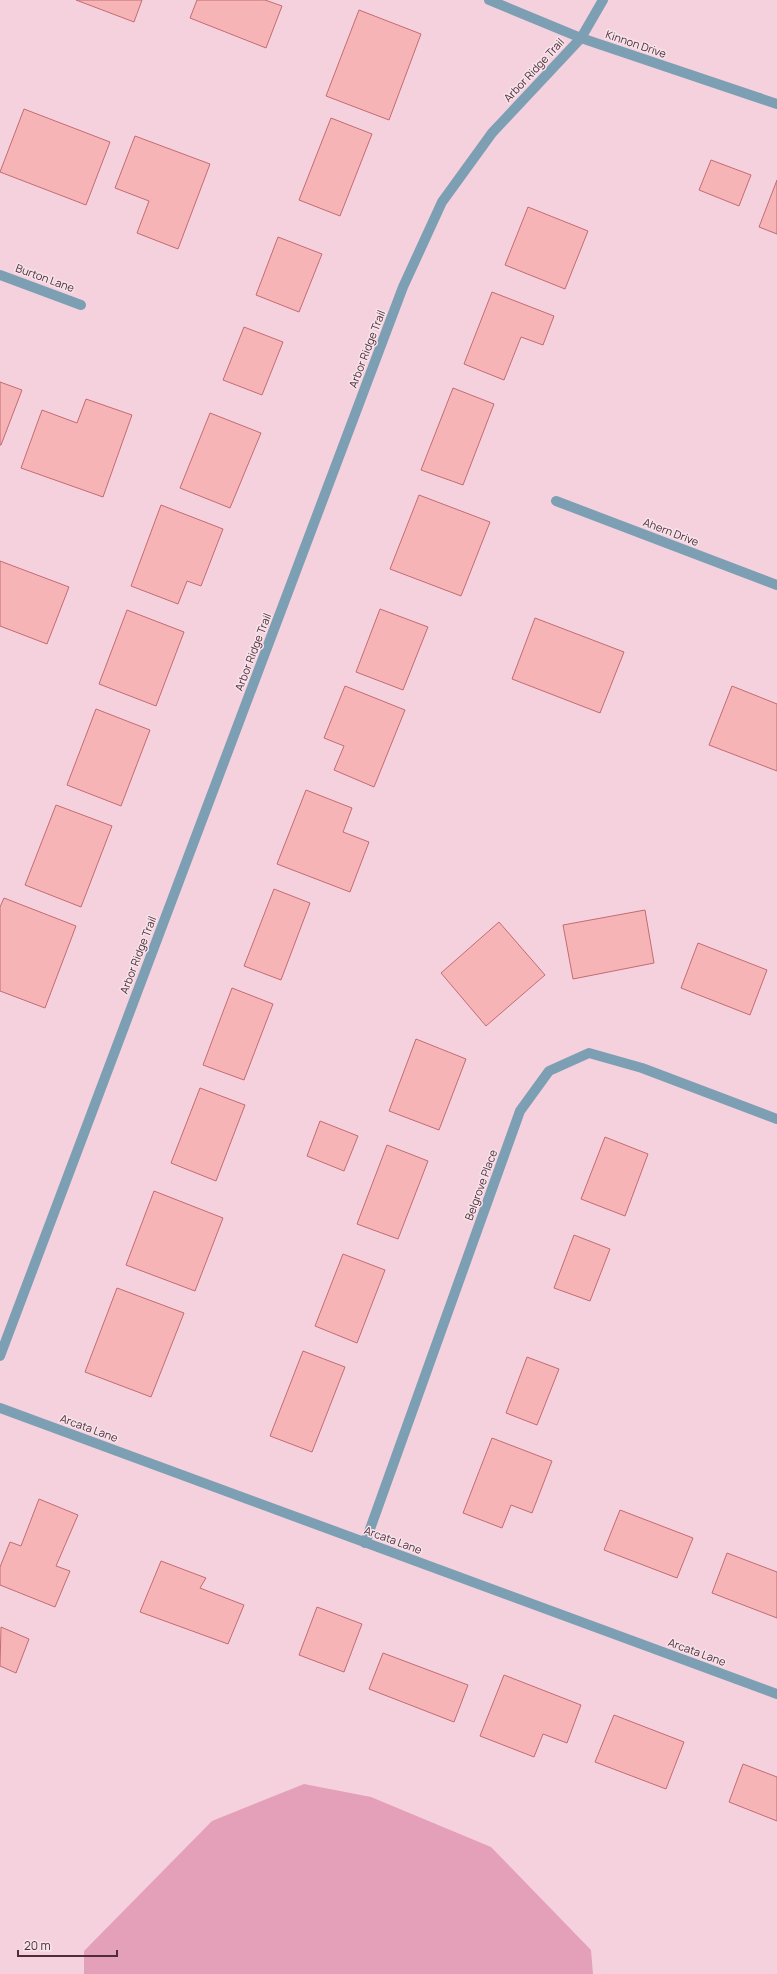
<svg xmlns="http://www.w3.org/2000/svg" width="777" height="1974" font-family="Manrope,sans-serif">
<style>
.green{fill:#e4a0b9}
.building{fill:#f6b4b7;stroke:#c26c73}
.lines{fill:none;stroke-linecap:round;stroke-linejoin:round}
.minor{stroke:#7d9fb4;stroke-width:10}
.labels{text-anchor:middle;stroke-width:3;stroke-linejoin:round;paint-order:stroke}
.street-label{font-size:11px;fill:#4f2c3a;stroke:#f6e4ea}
</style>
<rect width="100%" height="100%" fill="#f5d1dd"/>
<path class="green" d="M304 1784 371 1797 491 1847 591 1950 593 1974H84V1951L212 1821Z"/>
<g class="building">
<path d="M76 0H142L134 22Z"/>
<path d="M197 0H265L282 6 266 48 190 18Z"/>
<path d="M359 10 421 34 389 120 326 96Z"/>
<path d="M24 109 110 142 86 205 0 172Z"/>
<path d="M331 118 372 134 340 216 299 200Z"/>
<path d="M135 136 210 164 178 249 137 233 149 201 115 188Z"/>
<path d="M711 160 751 175 739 206 699 190Z"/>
<path d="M777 180V234L759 227Z"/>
<path d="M528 207 588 231 565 289 505 265Z"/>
<path d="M278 237 322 254 299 312 256 295Z"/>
<path d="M492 292 554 316 543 345 521 337 504 380 464 364Z"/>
<path d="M244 327 283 342 262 395 223 380Z"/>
<path d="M0 382 22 390 1 445H0Z"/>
<path d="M453 388 494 404 463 485 421 470Z"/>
<path d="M86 399 132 415 103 497 21 468 42 410 77 423Z"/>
<path d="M210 413 261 433 230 508 180 488Z"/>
<path d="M419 495 490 522 461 596 390 569Z"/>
<path d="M161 505 223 529 201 586 187 581 178 604 131 586Z"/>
<path d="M0 561 69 587 47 644 0 626Z"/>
<path d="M380 609 428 627 403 690 356 672Z"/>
<path d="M127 610 184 632 156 706 99 684Z"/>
<path d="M535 618 624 652 600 713 512 679Z"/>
<path d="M345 686 405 710 374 787 334 770 344 746 324 738Z"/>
<path d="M732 686 777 704V771L709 745Z"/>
<path d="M96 709 150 730 121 806 67 785Z"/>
<path d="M306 790 352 808 343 832 369 842 350 892 277 864Z"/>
<path d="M56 805 112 826 81 907 25 885Z"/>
<path d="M274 889 310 903 281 980 244 966Z"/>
<path d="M4 898 76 926 45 1008 0 991V907Z"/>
<path d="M645 910 654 963 573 979 563 925Z"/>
<path d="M499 922 545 975 486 1026 441 973Z"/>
<path d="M698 943 767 970 750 1015 681 988Z"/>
<path d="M232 988 273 1004 244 1080 203 1065Z"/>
<path d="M416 1039 466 1059 439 1130 389 1111Z"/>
<path d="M200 1088 245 1105 216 1181 171 1163Z"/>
<path d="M320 1121 358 1136 344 1171 307 1156Z"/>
<path d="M605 1137 648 1154 625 1216 581 1199Z"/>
<path d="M387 1145 428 1161 398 1239 357 1224Z"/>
<path d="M154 1191 223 1218 195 1291 126 1265Z"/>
<path d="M574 1235 610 1249 590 1301 554 1288Z"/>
<path d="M343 1254 385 1270 357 1343 315 1326Z"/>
<path d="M117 1288 184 1313 151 1397 85 1372Z"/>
<path d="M303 1351 345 1367 312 1452 270 1436Z"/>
<path d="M527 1357 559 1369 537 1425 506 1413Z"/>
<path d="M492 1438 552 1461 532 1513 511 1505 502 1528 463 1513Z"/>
<path d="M39 1499 78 1515 56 1566 70 1571 55 1607 0 1585V1567L10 1542 21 1546Z"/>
<path d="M620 1510 693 1538 677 1578 604 1550Z"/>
<path d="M727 1553 777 1572V1618L712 1593Z"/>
<path d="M161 1561 206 1578 200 1588 244 1605 228 1644 140 1612Z"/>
<path d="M317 1607 362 1624 344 1672 299 1655Z"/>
<path d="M1 1627 29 1639 16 1673 0 1666Z"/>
<path d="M383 1653 468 1685 454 1722 369 1689Z"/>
<path d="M504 1675 581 1705 567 1743 543 1734 534 1757 480 1736Z"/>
<path d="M614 1715 684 1742 666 1789 595 1762Z"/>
<path d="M743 1764 777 1777V1821L729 1802Z"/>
</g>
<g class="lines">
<g class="minor">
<path d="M489 0 581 38 777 104"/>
<path d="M0 275 81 305"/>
<path d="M556 501 777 585"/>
<path d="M0 1356 403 287 442 202 492 133 581 38 603 0"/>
<path d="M0 1408 777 1694"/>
<path d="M365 1543 520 1111 549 1071 589 1053 642 1068 777 1119"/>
</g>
</g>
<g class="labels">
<g class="street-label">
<text transform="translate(636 44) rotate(19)" y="4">Kinnon Drive</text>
<text transform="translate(534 70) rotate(-47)" y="4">Arbor Ridge Trail</text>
<text transform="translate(45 278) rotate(20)" y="4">Burton Lane</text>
<text transform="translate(367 349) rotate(-69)" y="4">Arbor Ridge Trail</text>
<text transform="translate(671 532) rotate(21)" y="4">Ahern Drive</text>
<text transform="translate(253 652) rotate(-69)" y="4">Arbor Ridge Trail</text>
<text transform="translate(138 955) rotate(-69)" y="4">Arbor Ridge Trail</text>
<text transform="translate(481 1185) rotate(-70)" y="4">Belgrove Place</text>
<text transform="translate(89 1428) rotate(20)" y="4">Arcata Lane</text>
<text transform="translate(393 1540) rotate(20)" y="4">Arcata Lane</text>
<text transform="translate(697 1652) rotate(20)" y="4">Arcata Lane</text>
</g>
</g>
<path d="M18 1950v6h99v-6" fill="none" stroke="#4f2c3a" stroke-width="2"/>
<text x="24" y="1950" font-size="12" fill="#4f2c3a" stroke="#f6e4ea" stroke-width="3" paint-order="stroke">20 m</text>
</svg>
